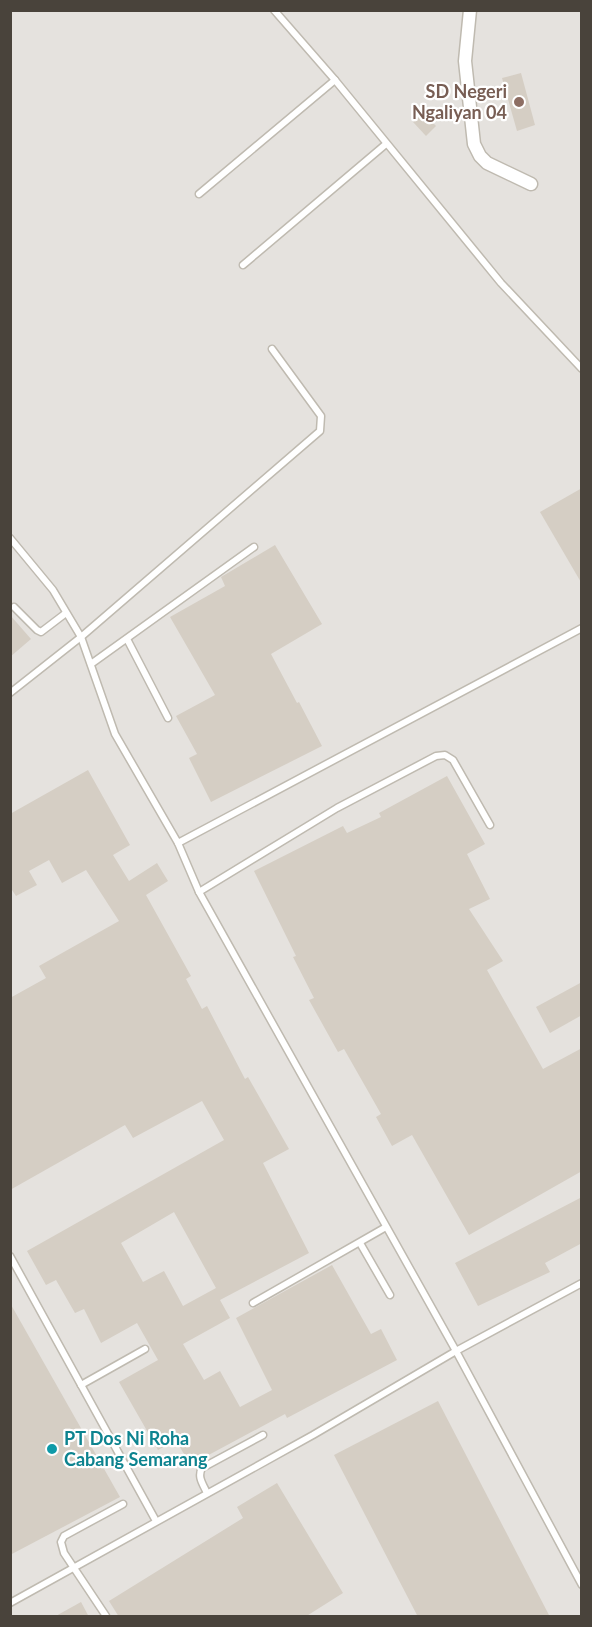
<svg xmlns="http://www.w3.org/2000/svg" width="592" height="1627" font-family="Lato,sans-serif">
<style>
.industrial{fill:#e5e2de}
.building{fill:#d5cec4;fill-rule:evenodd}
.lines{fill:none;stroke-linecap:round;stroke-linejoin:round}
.service-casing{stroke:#bfbab0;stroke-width:9}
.minor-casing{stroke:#bfbab0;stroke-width:15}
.service{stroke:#fff;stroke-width:6}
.minor{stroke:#fff;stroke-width:12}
.education-dot{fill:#8d6e63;stroke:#fff;stroke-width:2}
.culture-dot{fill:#0f9aa8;stroke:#fff;stroke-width:2}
.labels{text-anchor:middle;stroke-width:4.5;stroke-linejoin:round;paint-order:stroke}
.education-label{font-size:18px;font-weight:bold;fill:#785e54;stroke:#fff;text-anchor:end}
.culture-label{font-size:18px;font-weight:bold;fill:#0d838f;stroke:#fff;text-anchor:start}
</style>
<rect width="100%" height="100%" fill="#f5f2ed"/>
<rect class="industrial" x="11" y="11" width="570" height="1605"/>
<g class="building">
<path d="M521 73 535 125 517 131 502 78Z"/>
<path d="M424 113 436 126 426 136 413 122Z"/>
<path d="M582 488V584L540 512Z"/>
<path d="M275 545 322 624 271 654 297 703 299 702 322 746 211 802 189 758 197 754 176 716 215 695 170 617 225 586 221 577Z"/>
<path d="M10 615 31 639 10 657Z"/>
<path d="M88 770 130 845 113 855 129 881 157 863 168 881 146 895 191 976 186 979 202 1009 207 1006 245 1079 248 1077 289 1149 263 1163 309 1253 220 1300 230 1318 183 1344 204 1380 220 1371 240 1407 272 1390 236 1318 332 1265 371 1334 381 1329 397 1360 287 1418 285 1414 190 1465 176 1440 158 1450 119 1382 158 1360 137 1323 101 1343 84 1309 75 1313 56 1280 46 1285 27 1251 224 1140 202 1101 133 1138 125 1125 10 1190V998L46 978 39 966 119 921 86 870 62 883 49 860 29 871 37 885 16 896 10 887V814ZM174 1212 216 1288 183 1306 164 1271 143 1282 121 1243Z"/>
<path d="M447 776 485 844 467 854 490 899 469 909 503 961 487 970 543 1069 582 1048V1171L469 1235 412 1135 392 1146 376 1117 381 1114 344 1049 338 1052 309 1000 314 998 293 957 296 956 254 871 343 826 347 833 381 817 379 813Z"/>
<path d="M582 982V1015L550 1033 536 1007Z"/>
<path d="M582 1197V1243L545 1263 550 1272 478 1306 455 1263Z"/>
<path d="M10 1303 120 1497 10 1555Z"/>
<path d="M438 1401 550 1617H418L334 1455Z"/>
<path d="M277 1483 343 1593 305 1617H119L109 1601 243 1518 237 1507Z"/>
<path d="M81 1602 89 1617H54Z"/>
</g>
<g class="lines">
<defs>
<g id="service">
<path d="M274 10 335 80 501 283 582 369"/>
<path d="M199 194 335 80"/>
<path d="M243 265 386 144"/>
<path d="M10 538 53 590 81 637 115 734 178 843 199 892 456 1351 582 1585"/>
<path d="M14 607 37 630 41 632 66 613"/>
<path d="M127 639 168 718"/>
<path d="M91 664 254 547"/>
<path d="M10 693 81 637 320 431 321 416 272 349"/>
<path d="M178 843 582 628"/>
<path d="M199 892 337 808 436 756 445 755 453 760 490 825"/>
<path d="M360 1243 390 1295"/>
<path d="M10 1256 156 1521"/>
<path d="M253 1303 386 1227"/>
<path d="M81 1385 145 1349"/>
<path d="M207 1493C203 1484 197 1477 202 1468L263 1435"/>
<path d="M10 1603 313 1435 456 1351 582 1283"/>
<path d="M106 1616 64 1553 61 1542 64 1536 123 1504"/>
</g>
<path id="minor" d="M470 10 465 61 474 144 480 156 487 163 531 184"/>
</defs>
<use href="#service" class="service-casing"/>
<use href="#minor" class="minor-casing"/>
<use href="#service" class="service"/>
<use href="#minor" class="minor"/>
</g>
<circle class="education-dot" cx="519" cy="102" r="6"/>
<circle class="culture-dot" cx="52" cy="1449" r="6"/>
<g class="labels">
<g class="education-label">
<text x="507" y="98">SD Negeri<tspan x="507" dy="21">Ngaliyan 04</tspan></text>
</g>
<g class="culture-label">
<text x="64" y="1445">PT Dos Ni Roha<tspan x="64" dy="21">Cabang Semarang</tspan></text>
</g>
</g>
<rect width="592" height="1627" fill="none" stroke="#49433b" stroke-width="24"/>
</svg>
